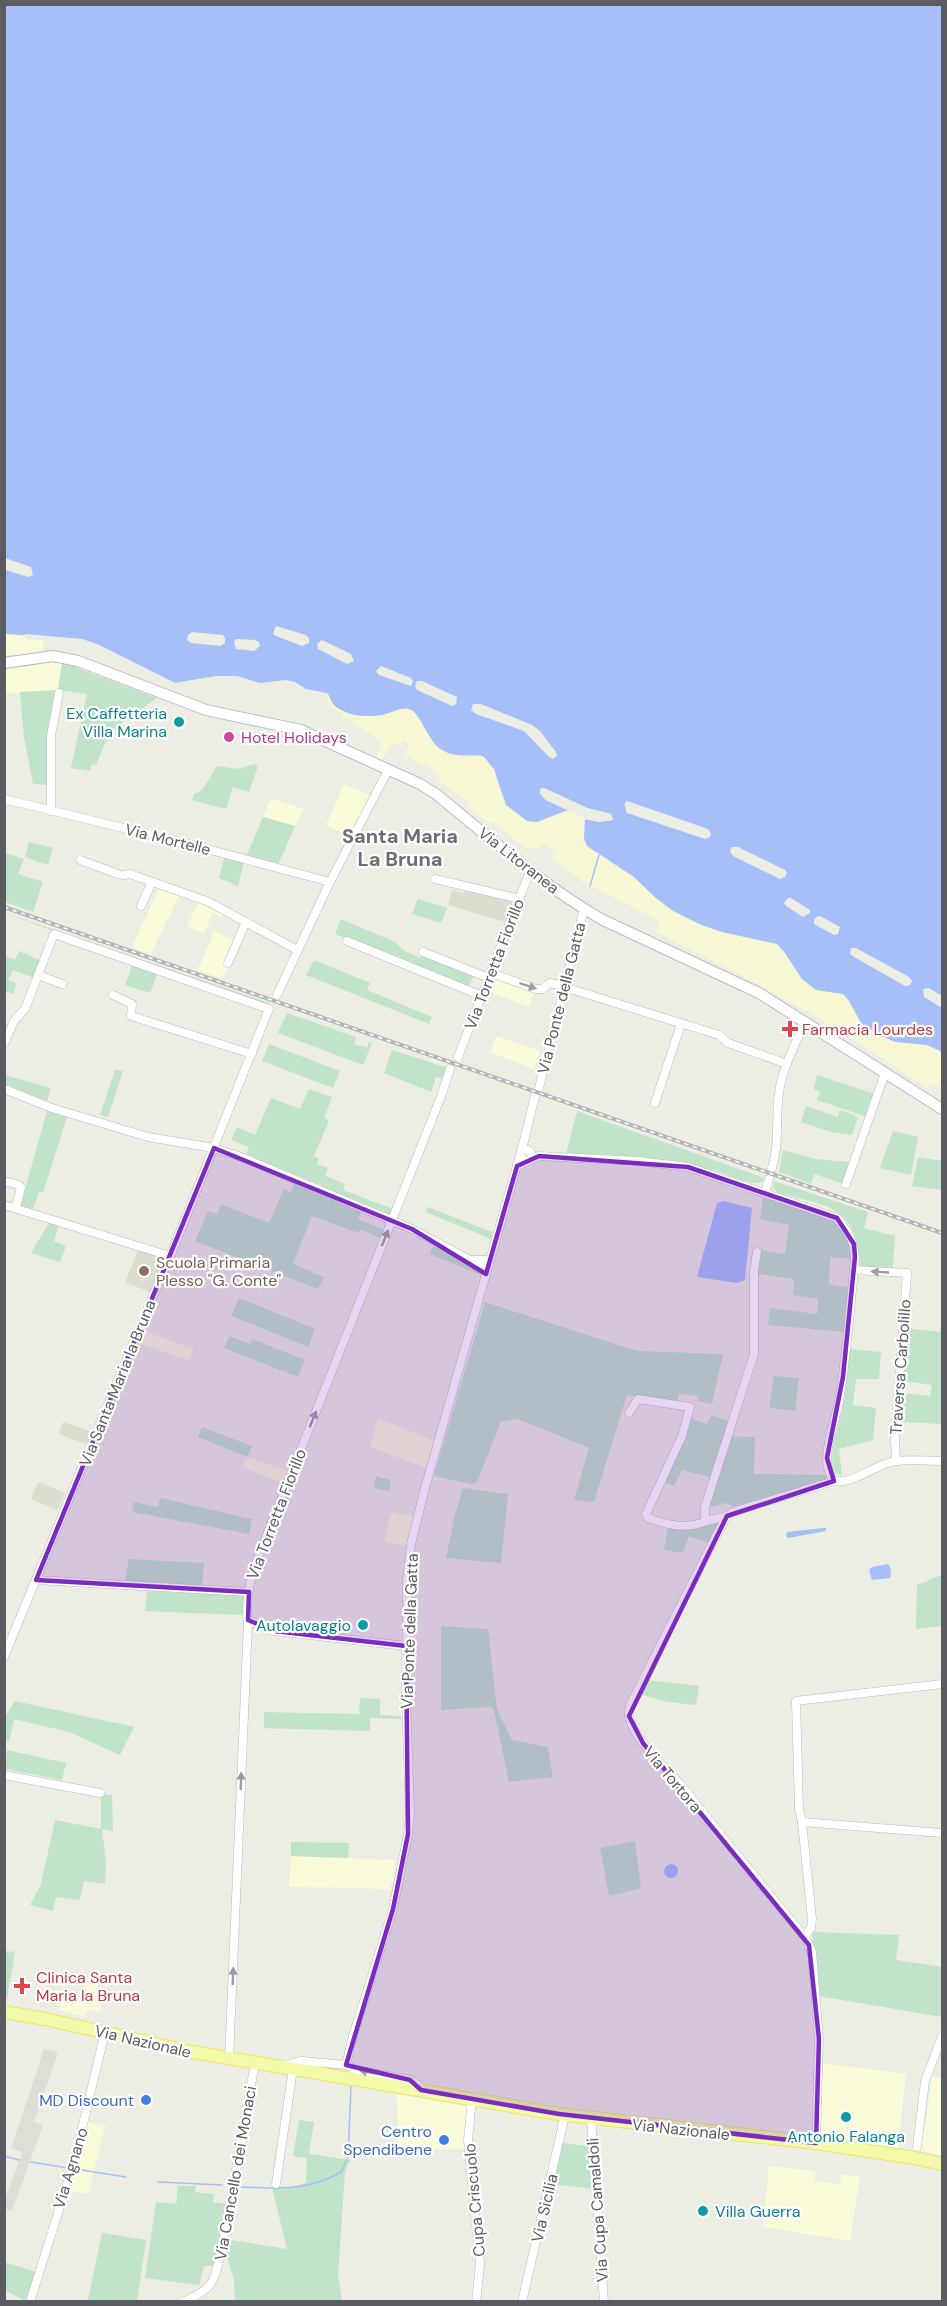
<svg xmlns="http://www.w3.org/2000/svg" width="947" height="2306" font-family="'DM Sans',sans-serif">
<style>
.commercial{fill:#fafbd9}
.industrial{fill:#deded7}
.education{fill:#dcdcd1}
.green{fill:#c0e3c9}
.sand{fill:#f7f8d3}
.water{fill:#a6bff9}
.pier{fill:#ecede3}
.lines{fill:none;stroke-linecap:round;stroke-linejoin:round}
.stream{stroke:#a6bff9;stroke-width:1.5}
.street-casing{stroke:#babac0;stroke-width:9}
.secondary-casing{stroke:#bbbcc3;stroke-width:12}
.primary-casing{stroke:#e8e660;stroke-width:14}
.street{stroke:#fff;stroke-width:8}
.secondary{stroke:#fff;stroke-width:10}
.primary{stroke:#f2faaa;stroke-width:12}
.rail-casing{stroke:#b5b5b6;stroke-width:4}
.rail{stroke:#fff;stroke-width:1.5;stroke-dasharray:4.5;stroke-linecap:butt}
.oneway{fill:#9d9da1}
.marked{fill:#7b2cbf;fill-opacity:0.2;stroke:#7b2cbf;stroke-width:4.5;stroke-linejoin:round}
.culture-dot{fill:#0f9aa8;stroke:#fff;stroke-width:2}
.hotel-dot{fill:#d1479c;stroke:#fff;stroke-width:2}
.health-dot{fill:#e0444e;stroke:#fff;stroke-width:2}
.education-dot{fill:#8d6e63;stroke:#fff;stroke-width:2}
.shop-dot{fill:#3f7fe0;stroke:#fff;stroke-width:2}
.labels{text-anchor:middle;stroke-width:4.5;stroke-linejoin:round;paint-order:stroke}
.culture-label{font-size:16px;fill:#0d838f;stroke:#fff;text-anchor:end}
.hotel-label{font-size:16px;fill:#b23c85;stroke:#fff;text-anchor:start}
.street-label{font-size:16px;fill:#5b5c62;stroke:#fff}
.health-label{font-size:16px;fill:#be3a42;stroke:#fff;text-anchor:start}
.education-label{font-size:16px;fill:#785e54;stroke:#fff;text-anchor:start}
.shop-label{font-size:16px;fill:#366cbe;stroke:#fff;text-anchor:end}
.quarter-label{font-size:20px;font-weight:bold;fill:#6c6e74;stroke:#fff}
</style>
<rect width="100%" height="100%" fill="#ecede3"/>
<g class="commercial">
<path d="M5 634H25V639L44 641 42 651 5 656Z"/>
<path d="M52 662 81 668 157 698 120 726 87 694 58 690 5 694V670Z"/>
<path d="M344 784 372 796 350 836 326 826Z"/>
<path d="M271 798 304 809 295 826 263 817Z"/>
<path d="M160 886 180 894 151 954 132 947Z"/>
<path d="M199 901 224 912 221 917 213 913 204 934 187 926Z"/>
<path d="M214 931 239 943 222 979 198 970Z"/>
<path d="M493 975 535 992 528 1007 487 990Z"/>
<path d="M497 1036 540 1051 534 1069 490 1052Z"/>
<path d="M142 1330 193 1349 189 1361 137 1342Z"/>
<path d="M378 1418 434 1441 426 1468 370 1447Z"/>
<path d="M247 1457 289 1472 285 1484 242 1467Z"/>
<path d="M390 1512 414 1516 406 1546 385 1542Z"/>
<path d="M291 1856 395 1860 393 1882 390 1884 391 1889 289 1887Z"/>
<path d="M95 1980 101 1994 104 1996 100 2012 88 2009 85 2017 59 2010 63 1991 80 1994 87 1982Z"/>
<path d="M821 2063 906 2074 898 2148 819 2138Z"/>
<path d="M932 2076 942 2078V2156L921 2151Z"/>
<path d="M397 2094 469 2107 467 2149 399 2150Z"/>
<path d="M87 2121 105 2126 88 2194 66 2190Z"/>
<path d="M769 2166 816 2171 814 2181 833 2184 840 2185 842 2174 860 2177 850 2241 763 2227Z"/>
</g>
<path class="industrial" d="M44 2049 58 2052 34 2122 43 2125 12 2211 5 2209V2200L22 2152 11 2148Z"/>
<g class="education">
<path d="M466 887 515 899 517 905 509 923 448 905 452 890 464 893Z"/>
<path d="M139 1249 164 1259 150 1292 125 1282Z"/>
<path d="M63 1422 92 1432 86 1444 59 1434Z"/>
<path d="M38 1482 65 1493 57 1510 31 1499Z"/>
</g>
<g class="green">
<path d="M62 662 157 698 110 732 96 765 92 764 90 771 71 768 87 694 58 690 49 785 33 784 24 737 20 692 58 690Z"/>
<path d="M254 764 258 766 249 792 233 787 226 809 192 800 194 794 202 790 217 766 239 769Z"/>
<path d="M263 817 295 826 278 865 246 857Z"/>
<path d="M29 842 53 848 48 865 25 857Z"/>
<path d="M5 853 24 859 18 874 43 882 33 912 5 902Z"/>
<path d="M225 855 244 861 238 886 219 878Z"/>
<path d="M418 899 447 908 441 923 412 914Z"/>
<path d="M5 913 269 1003 267 1006 88 944Z"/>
<path d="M341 919 395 942 403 950 420 958 424 955 474 975 468 988 335 934Z"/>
<path d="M19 951 41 961 34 978 13 970 8 980 17 983 13 994 5 991V956L15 960Z"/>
<path d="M314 960 370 983 367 990 432 1017 429 1024 306 975Z"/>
<path d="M133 963 158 972 150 993 125 985Z"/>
<path d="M287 1013 356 1037 354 1044 367 1048 369 1042 372 1043 363 1065 278 1033Z"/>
<path d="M269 1044 340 1071 333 1088 262 1061Z"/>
<path d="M392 1050 448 1068 445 1071 446 1081 436 1077 431 1092 384 1073Z"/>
<path d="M115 1070 123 1071 108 1117 100 1115Z"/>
<path d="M5 1075 51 1088 47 1101 5 1084Z"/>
<path d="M817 1075 875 1094 867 1117 817 1100 820 1092 814 1089Z"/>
<path d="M309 1089 332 1097 324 1118 329 1121 314 1156 319 1159 317 1164 328 1168 325 1176 345 1184 343 1190 393 1209 391 1215 247 1154 249 1147 231 1140 237 1127 255 1135 271 1098 300 1109Z"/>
<path d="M806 1106 838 1117 840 1110 858 1117 852 1135 831 1132 801 1122Z"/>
<path d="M47 1111 67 1117 43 1193 39 1192 32 1211 20 1207Z"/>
<path d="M577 1111 764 1178 762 1182C752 1187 723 1172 709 1169 661 1158 616 1155 566 1154Z"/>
<path d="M893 1131 918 1137 911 1175 880 1168Z"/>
<path d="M783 1150 816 1159 850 1162 842 1183 814 1174 811 1184 779 1172Z"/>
<path d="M918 1157 942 1161V1190L912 1186Z"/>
<path d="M774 1181 868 1212 864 1228 895 1236 893 1270 860 1267C857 1206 829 1206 778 1193L773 1188Z"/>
<path d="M294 1184 361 1212 358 1219 385 1230 381 1239 361 1229 358 1233 312 1216 293 1264 324 1277 318 1289 195 1241 208 1211 217 1214 221 1204 269 1223 284 1189 291 1192Z"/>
<path d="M763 1197C800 1208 849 1210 852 1259L830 1257 829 1284 849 1288 845 1332 768 1325 770 1308 817 1314 818 1299 793 1295 794 1279 757 1274 759 1250 785 1254 789 1225 760 1219Z"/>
<path d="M428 1207 492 1232 491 1239 426 1212Z"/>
<path d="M50 1221 60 1223 54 1241 66 1246 60 1262 31 1253Z"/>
<path d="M433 1246 471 1265 481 1275 430 1254Z"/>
<path d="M239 1298 315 1329 308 1347 231 1316Z"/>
<path d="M485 1302 637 1351 723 1354 712 1404 698 1401V1396L679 1394 677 1402 627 1395 594 1502 574 1500 589 1448 518 1419 501 1422 477 1482 471 1484 434 1476Z"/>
<path d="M941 1327H942V1424L899 1422 902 1393 930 1396 932 1385 902 1381 906 1328 940 1332Z"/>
<path d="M229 1336 250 1344 252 1339 305 1360 298 1377 224 1348Z"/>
<path d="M850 1349 881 1352 879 1379H856L853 1405 876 1408 873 1440 839 1449 842 1476 835 1472C827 1450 839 1428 843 1406 846 1387 848 1368 850 1349Z"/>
<path d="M774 1376 799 1378 795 1411 769 1408Z"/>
<path d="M711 1415 731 1422 713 1478 682 1470 674 1486 661 1482 690 1418 707 1424Z"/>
<path d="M202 1427 252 1446 247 1457 198 1437Z"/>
<path d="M730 1436 755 1437 754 1474 826 1475 827 1480 741 1506 735 1507 726 1503 706 1508Z"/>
<path d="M376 1476 391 1480 389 1491 374 1488Z"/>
<path d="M463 1488 508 1494 501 1563 446 1558 454 1518Z"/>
<path d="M160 1498 252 1519 249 1534 132 1512 134 1502 158 1507Z"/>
<path d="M722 1518 709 1543 689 1536 683 1553 664 1550 668 1526Z"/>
<path d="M129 1559 204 1563 202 1587 125 1583Z"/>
<path d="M942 1575V1626L916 1629 917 1585Z"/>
<path d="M147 1590 239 1594 246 1597 245 1615 145 1611Z"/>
<path d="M441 1626 488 1629 497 1709 512 1740 548 1747 553 1777 509 1782 494 1710 491 1707 441 1710Z"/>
<path d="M647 1680 699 1686 696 1705 668 1702 640 1694Z"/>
<path d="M360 1698 380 1699V1715L401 1716V1719L370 1718V1731L264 1728V1712L359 1714Z"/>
<path d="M15 1701 134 1727 120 1755 69 1732 14 1719 9 1742 5 1740V1717Z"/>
<path d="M7 1750 66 1763 62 1780 5 1769Z"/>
<path d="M101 1794 112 1795 113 1831 102 1829 106 1863 105 1884 84 1881 80 1900 56 1897 53 1911 30 1905 41 1884 55 1820 101 1829Z"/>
<path d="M635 1841 641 1888 609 1896 600 1848Z"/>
<path d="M291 1842 349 1843 348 1858 291 1856Z"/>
<path d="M812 1932 899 1935 896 1960 942 1967V2017L818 1996Z"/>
<path d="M5 1951 15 1952 7 1999 5 2000Z"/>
<path d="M299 2120 314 2122 309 2154 350 2160 345 2172 338 2275 342 2301H235L234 2279 224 2248 225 2239 287 2249 272 2187H290L306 2183 307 2158 293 2156Z"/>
<path d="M562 2143 590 2146 589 2162 593 2173V2189L552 2184Z"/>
<path d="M178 2186H196L195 2192 214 2194 213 2202 226 2204 215 2263 212 2266H204L199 2285 145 2278 156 2202 176 2204Z"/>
<path d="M102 2233 146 2240 137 2301 88 2300Z"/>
<path d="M4 2262 36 2272 27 2299 24 2300 5 2290Z"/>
</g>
<path class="sand" d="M329 695C337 715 363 718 382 715 393 713 402 706 414 711L423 727 464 757 483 756 494 769 501 796 553 816 568 810 585 819 584 839 587 846 634 877 656 898 699 924 722 932 777 944 785 953 802 979 833 994H843C858 1006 854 1021 875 1033 896 1045 929 1040 942 1052V1089L929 1083 928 1089C841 1028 751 978 656 932L660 921 587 884 551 857 555 851 542 843 537 851 530 846 527 849 493 821 490 824 468 807 470 803 439 781 436 773 426 763 423 765 405 755 409 746 406 741H402L397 746 392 743 382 760 376 758 383 742 353 723 326 701Z"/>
<g class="water">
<path d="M5 5H942V1052L927 1045 895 1042 877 1034 861 1023 849 1001 843 994 816 990 802 979 785 953 777 944 722 932 699 924 673 911 656 898 634 877 587 846 584 839 585 819 599 822 613 820 611 814 587 808 544 788 540 789 546 800 568 810 537 822 527 821 506 805 494 769 483 756C467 753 456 760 439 748 428 740 419 710 409 709 401 707 393 712 386 714 371 718 346 717 334 705 331 702 330 696 327 693L306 689 295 682 286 680 260 683 237 676H216L175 683 99 645 82 639 5 634Z"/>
<path d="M723 1201 752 1208 745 1280 737 1283 697 1277 717 1203Z"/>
<path d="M823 1528H826V1531L788 1538 786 1536 787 1532Z"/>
<path d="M888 1564 891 1569 890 1578 872 1580 869 1570 872 1567Z"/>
<circle cx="671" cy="1871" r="7"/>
</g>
<g class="pier">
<path d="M5 558 31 567 33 575 29 577 5 570Z"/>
<path d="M276 626 306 635 309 638V643L302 646 276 636 273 634Z"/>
<path d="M192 632 223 635 225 638V643L221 646 191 643 187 640 188 635Z"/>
<path d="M25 634 82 639 99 645 175 683 193 680V683L174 686 98 648 82 642 24 637Z"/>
<path d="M236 639 255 640 259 642 260 646 254 651 236 649 234 642Z"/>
<path d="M322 640 351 654 354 661 347 664 318 649 317 644Z"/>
<path d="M381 666 411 678 413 681 411 686 379 675 376 671Z"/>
<path d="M417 681H422L457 697 456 704 452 706 417 690 415 686Z"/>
<path d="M473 704H481L532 725 540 731 556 752 557 756 553 759 549 757 524 731 476 714 471 710Z"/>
<path d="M544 788 587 808 611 814 613 820 599 822 585 819 583 817 585 816 600 819 610 818 586 811 544 791 543 793 548 798 569 808 571 812 546 800 540 794V789Z"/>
<path d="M627 801 708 829 711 834 710 837 705 839 627 813 624 804Z"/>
<path d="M732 847H738L785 870 787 873 785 877 780 879 733 856 730 851Z"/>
<path d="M788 898H791L810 910V913L803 917 786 906 784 903Z"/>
<path d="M820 916 840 927 838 934 834 935 814 924V920L816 917Z"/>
<path d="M851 948H856L909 977 912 981 910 985 905 986 854 957 850 954Z"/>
<path d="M929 988 942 996V1008L924 997 923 989Z"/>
</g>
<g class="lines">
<g class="stream">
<path d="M590 886 599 855"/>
<path d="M4 2156 19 2160"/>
<path d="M31 2162 68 2168"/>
<path d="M75 2169 126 2177"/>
<path d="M158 2182 222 2185"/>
<path d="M238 2187C275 2188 307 2192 341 2172L348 2157 351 2087"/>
</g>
<defs>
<g id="street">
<path d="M4 799 181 842 330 882"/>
<path d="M51 811V736L59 693"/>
<path d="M80 860 118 874"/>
<path d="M124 875 130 874 209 902 297 950"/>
<path d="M435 879 520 899"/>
<path d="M141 906 152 882"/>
<path d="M347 941 482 996"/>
<path d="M423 952 489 978"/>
<path d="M228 963 246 922"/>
<path d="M491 973 536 989H542L550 983 564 986"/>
<path d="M38 975 62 984"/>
<path d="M564 987 719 1035 728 1043 787 1064"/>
<path d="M113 995 132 1004 131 1016 252 1054"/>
<path d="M277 995 328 886 388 770"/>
<path d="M458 1057 530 871"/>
<path d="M539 1088 584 909"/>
<path d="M4 1089 52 1108 148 1137 214 1148 244 1158 412 1229 470 1260"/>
<path d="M655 1103 681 1024"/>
<circle cx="526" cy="1155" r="5.5"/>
<path d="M517 1166 539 1156 638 1161 688 1167 837 1218C847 1231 854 1240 855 1257 851 1303 847 1349 840 1395 837 1417 827 1437 827 1459 827 1468 829 1474 834 1481"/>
<path d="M772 1168C780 1143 775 1119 779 1093 782 1069 795 1045 805 1022"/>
<path d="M4 1181 19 1185 21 1187 16 1208"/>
<path d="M846 1184 885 1073"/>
<path d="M765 1192 769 1179"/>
<path d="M4 1205 170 1256"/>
<path d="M854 1270 907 1273 895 1439 896 1461"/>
<path d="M487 1271 470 1260H490"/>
<path d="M629 1413 638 1399 690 1407 682 1436 646 1514 648 1518C669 1525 685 1530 707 1521"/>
<path d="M727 1516 707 1521 705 1519V1507L754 1354V1271L757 1252"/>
<path d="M36 1580 248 1592"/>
<path d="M248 1620 274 1631 406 1646"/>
<path d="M4 1657 139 1329 172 1252 269 1009 54 934 25 1009 14 1021 5 1042"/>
<path d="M4 1775 100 1793"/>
<path d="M802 1822 942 1833"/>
<path d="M805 1937 811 1928 812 1919 802 1822 799 1808 796 1701 942 1684"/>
<path d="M229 2059 248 1623C243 1586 260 1553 273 1520L442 1094 450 1069"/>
<path d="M286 2065 302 2061 346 2065 356 2070 410 2080 417 2084 421 2090"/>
<path d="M346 2065 353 2036 393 1909 408 1834 410 1815 406 1696 407 1580 411 1544 425 1488 524 1141 535 1096"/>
<path d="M472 2099 468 2140 480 2265 476 2302"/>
<path d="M591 2119 604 2302"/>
<path d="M816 2143 819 2039 812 1952 805 1937C764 1889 725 1840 686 1791 668 1769 642 1749 631 1723 628 1717 629 1712 630 1705L713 1542 727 1516 732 1512 834 1481C856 1484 874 1464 896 1461 911 1459 927 1461 942 1461"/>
<path d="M917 2147 925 2081 942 2037"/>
<path d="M276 2184 293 2069"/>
<path d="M30 2302 74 2162 105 2032"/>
<path d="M183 2302C214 2288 213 2284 221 2253L255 2063"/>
<path d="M522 2302 565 2115"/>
</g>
<path id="secondary" d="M4 663 53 656 78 661 206 710 301 730 420 784 436 794C490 838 543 886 603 920L759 993 942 1109"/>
<path id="primary" d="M4 2012 45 2019 187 2051 559 2114 816 2143 915 2158 942 2164"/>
</defs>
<use href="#street" class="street-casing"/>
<use href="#secondary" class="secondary-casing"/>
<use href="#primary" class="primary-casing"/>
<use href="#street" class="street"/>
<use href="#secondary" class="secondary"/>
<use href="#primary" class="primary"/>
<defs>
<path id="rail" d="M4 907 942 1233"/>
</defs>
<use href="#rail" class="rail-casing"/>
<use href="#rail" class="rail"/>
</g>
<defs><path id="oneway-solid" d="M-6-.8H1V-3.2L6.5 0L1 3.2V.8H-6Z" transform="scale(1.5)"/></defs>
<g class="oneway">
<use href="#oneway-solid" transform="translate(528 986) rotate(18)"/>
<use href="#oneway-solid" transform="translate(385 1238) rotate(-68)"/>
<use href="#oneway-solid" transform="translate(880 1272) rotate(-177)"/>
<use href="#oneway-solid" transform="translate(313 1419) rotate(-68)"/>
<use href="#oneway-solid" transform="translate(241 1781) rotate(-88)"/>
<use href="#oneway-solid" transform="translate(233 1976) rotate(-88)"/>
<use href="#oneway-solid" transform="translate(368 2072) rotate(-170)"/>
</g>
<path class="marked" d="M214 1148 412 1229 486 1274 517 1166 539 1156 688 1167 837 1218 854 1244 855 1257 843 1377 827 1458 834 1481 727 1516 629 1716 643 1743 809 1945 819 2039 816 2143 559 2114 421 2090 410 2080 346 2065 393 1909 408 1834 406 1646 274 1631 248 1620 249 1592 36 1580Z"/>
<g class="culture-dot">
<circle cx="179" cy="722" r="6"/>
<circle cx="363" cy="1625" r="6"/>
<circle cx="846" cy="2117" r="6"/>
<circle cx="703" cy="2211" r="6"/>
</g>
<circle class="hotel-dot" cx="229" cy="737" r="6"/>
<g class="health-dot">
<path d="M787 1020h6v6h6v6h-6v6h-6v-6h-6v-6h6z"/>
<path d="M19 1977h6v6h6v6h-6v6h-6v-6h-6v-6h6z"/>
</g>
<circle class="education-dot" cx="144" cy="1271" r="6"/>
<g class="shop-dot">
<circle cx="146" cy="2100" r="6"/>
<circle cx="444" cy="2140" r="6"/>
</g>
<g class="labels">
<g class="culture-label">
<text x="167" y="719">Ex Caffetteria<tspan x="167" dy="18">Villa Marina</tspan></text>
<text x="351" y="1631">Autolavaggio</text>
<text x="846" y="2142" text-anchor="middle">Antonio Falanga</text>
<text x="715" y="2217" text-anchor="start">Villa Guerra</text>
</g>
<g class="hotel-label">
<text x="241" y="743">Hotel Holidays</text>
</g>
<g class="street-label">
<text transform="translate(168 839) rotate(14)" y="6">Via Mortelle</text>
<text transform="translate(519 860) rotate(38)" y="6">Via Litoranea</text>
<text transform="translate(494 964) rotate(-69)" y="6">Via Torretta Fiorillo</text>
<text transform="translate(561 998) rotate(-76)" y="6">Via Ponte della Gatta</text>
<text transform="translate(900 1367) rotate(-86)" y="6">Traversa Carbolillo</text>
<text transform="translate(117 1383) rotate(-68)" y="6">Via Santa Maria la Bruna</text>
<text transform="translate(276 1514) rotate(-69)" y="6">Via Torretta Fiorillo</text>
<text transform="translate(409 1631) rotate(-88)" y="6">Via Ponte della Gatta</text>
<text transform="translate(673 1779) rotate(50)" y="6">Via Tortora</text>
<text transform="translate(143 2041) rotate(13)" y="6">Via Nazionale</text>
<text transform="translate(681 2129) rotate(6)" y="6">Via Nazionale</text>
<text transform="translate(70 2168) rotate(-73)" y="6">Via Agnano</text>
<text transform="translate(235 2173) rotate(-80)" y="6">Via Cancello dei Monaci</text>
<text transform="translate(474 2200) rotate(-95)" y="6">Cupa Criscuolo</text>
<text transform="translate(544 2208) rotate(-77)" y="6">Via Sicilia</text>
<text transform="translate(597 2210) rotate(-94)" y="6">Via Cupa Camaldoli</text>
</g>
<g class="health-label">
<text x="802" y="1035">Farmacia Lourdes</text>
<text x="36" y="1983">Clinica Santa<tspan x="36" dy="18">Maria la Bruna</tspan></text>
</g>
<g class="education-label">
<text x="156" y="1268">Scuola Primaria<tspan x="156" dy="18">Plesso "G. Conte"</tspan></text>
</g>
<g class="shop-label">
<text x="134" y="2106">MD Discount</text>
<text x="432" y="2137">Centro<tspan x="432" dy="18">Spendibene</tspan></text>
</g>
<g class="quarter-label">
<text x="400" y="843">Santa Maria<tspan x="400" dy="23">La Bruna</tspan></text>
</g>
</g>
<rect width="947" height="2306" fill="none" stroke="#5b5c62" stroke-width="12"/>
</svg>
